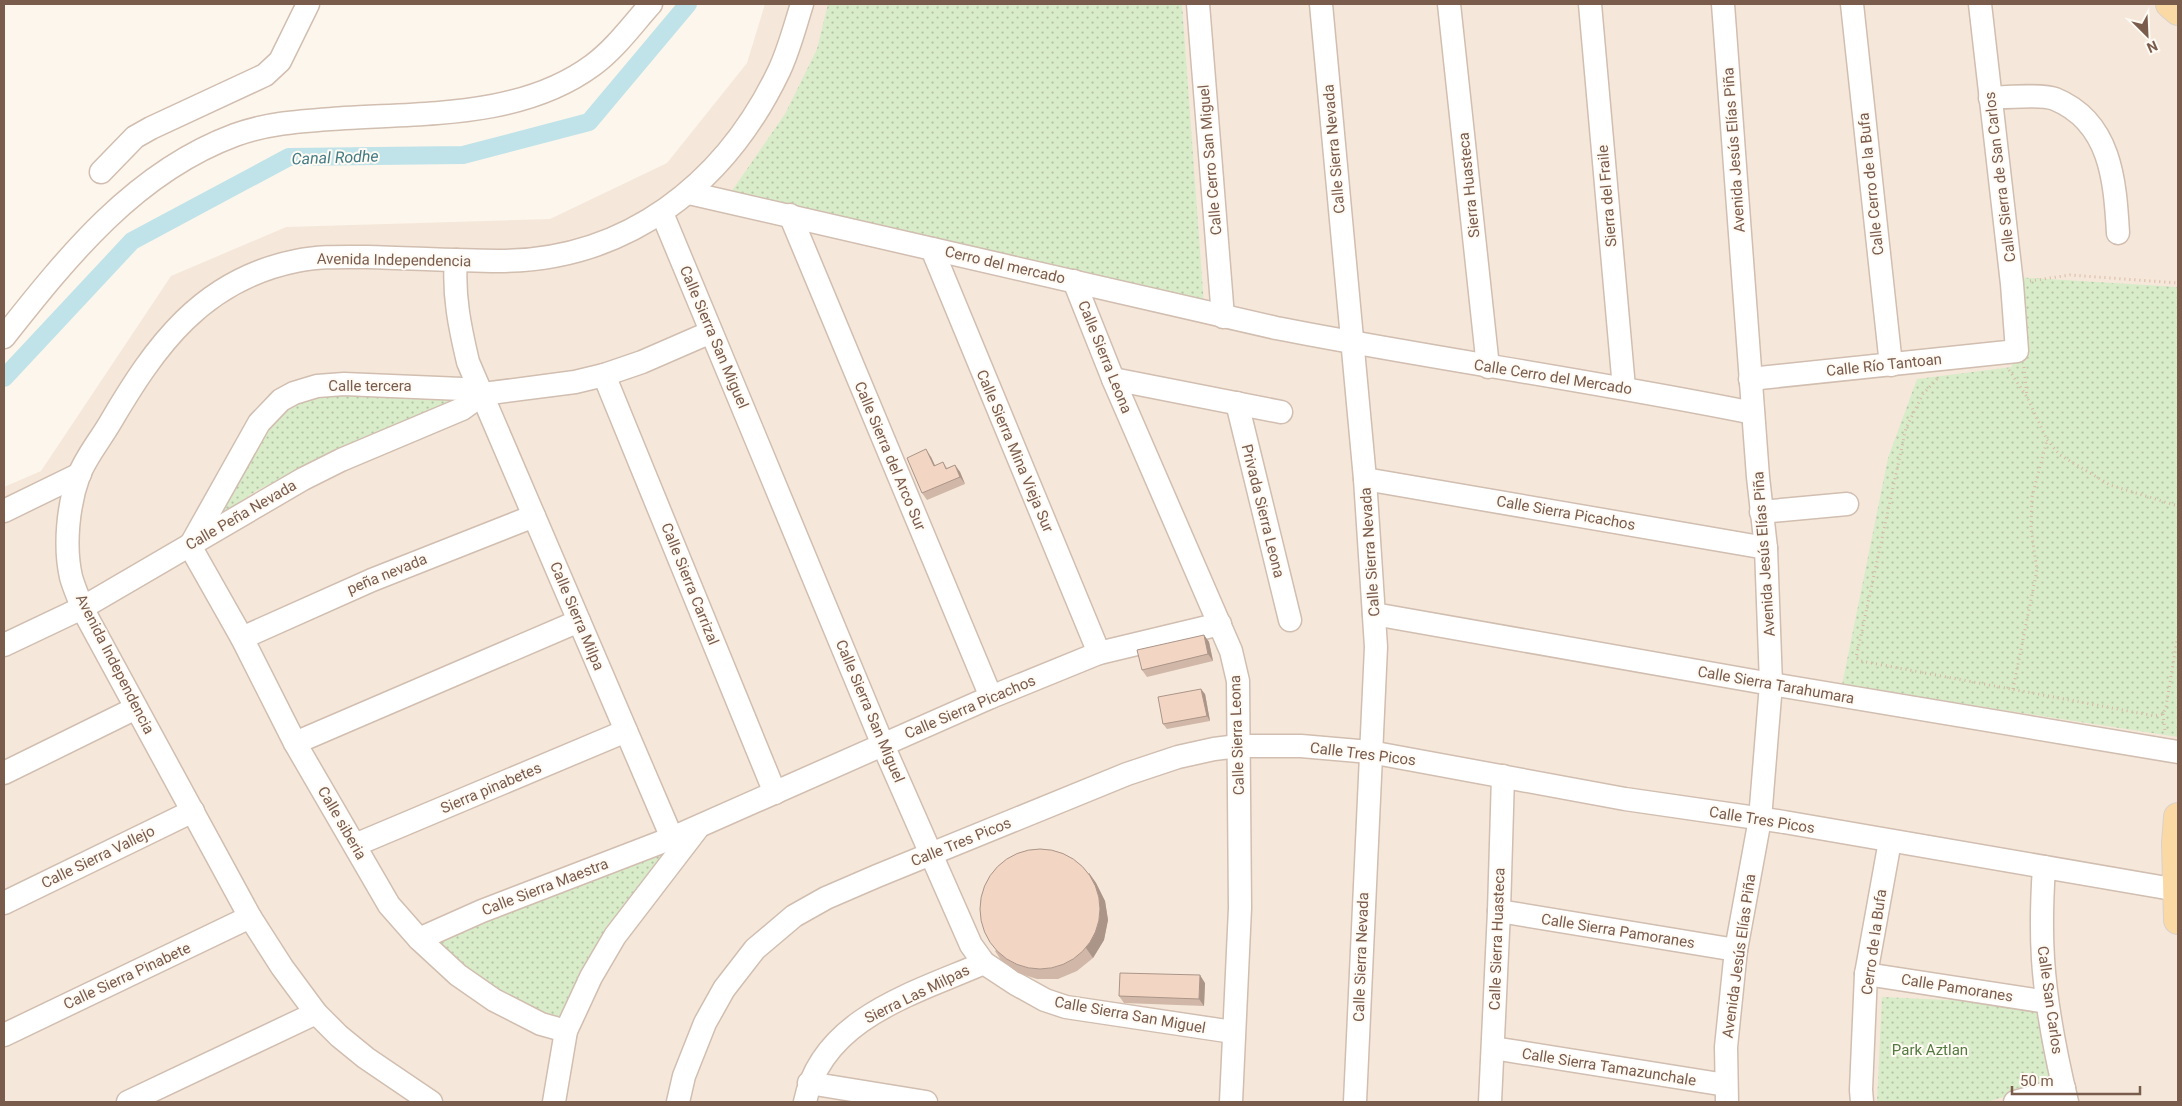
<svg xmlns="http://www.w3.org/2000/svg" width="2182" height="1106" font-family="Roboto,sans-serif">
<style>
.residential{fill:#f5e8da}
.park{fill:url(#park-dots)}
.lines{fill:none;stroke-linecap:round;stroke-linejoin:round}
.canal{stroke:#bfe3e8;stroke-width:18}
.minor-casing{stroke:#d1beb0;stroke-width:25}
.major-casing{stroke:#dad1cd;stroke-width:30}
.path{stroke:#d9b8a5;stroke-width:3;stroke-dasharray:1 4;stroke-linecap:butt}
.minor{stroke:#fff;stroke-width:22}
.major{stroke:#fbd9a5;stroke-width:28}
.wall{fill:#d1b7a8}
.shaded-wall{fill:#aa9588}
.building{fill:#f3d5c3;stroke:#aa9588}
.labels{text-anchor:middle;stroke-width:4;stroke-linejoin:round;paint-order:stroke}
.street-label{font-size:15px;fill:#7a5c4d;stroke:#fffaf3}
.park-label{font-size:15px;fill:#537a41;stroke:#fffaf3}
.water-label{font-size:16px;font-style:italic;fill:#437c86;stroke:#fffaf3}
</style>
<defs>
<pattern id="park-dots" width="8" height="8" patternUnits="userSpaceOnUse" patternTransform="scale(1.25)"><rect width="8" height="8" fill="#d8ecc9"/><path d="M2 2h.1M6 6h.1" fill="none" stroke="#b4c2a5" stroke-width="1.8" stroke-linecap="round"/></pattern>
</defs>
<rect width="100%" height="100%" fill="#fdf6ec"/>
<path class="residential" d="M765 4H2178V1102H4V487L41 471 171 276 286 227 550 219 667 163 747 63Z"/>
<g class="park">
<path d="M828 4H1182L1204 305 729 195 785 114 817 49Z"/>
<path d="M2015 277 2178 287V737L1842 685 1888 458 1917 379 2012 367Z"/>
<path d="M321 393 459 398 296 471 256 491 213 519 245 454 287 404Z"/>
<path d="M660 848 663 854 636 890 576 983 559 1023 526 1009 465 968 438 943Z"/>
<path d="M1882 997 2035 1004 2051 1084 1986 1102H1877Z"/>
</g>
<g class="lines">
<path class="canal" d="M4 378 132 241 289 157 463 155 589 122 688 4"/>
<defs>
<g id="minor">
<path d="M1198 4 1223 317"/>
<path d="M1321 4 1365 479 1376 647 1355 1102"/>
<path d="M1449 4 1488 367"/>
<path d="M1590 4 1624 388"/>
<path d="M1723 4 1758 477 1766 548 1771 684 1760 819 1736 950 1726 1047 1727 1102"/>
<path d="M1852 4 1891 365"/>
<path d="M1990 98C2005 97 2043 94 2055 99 2111 122 2115 181 2118 233"/>
<path d="M101 172 135 137 151 128 265 75 280 61 308 4"/>
<path d="M689 193 1276 328C1435 359 1595 381 1753 413"/>
<path d="M662 213 883 745 971 945 984 963 1016 984 1045 1000 1066 1007 1233 1032"/>
<path d="M790 215 991 697"/>
<path d="M932 249 1099 653"/>
<path d="M456 260C453 295 460 328 468 362L672 838"/>
<path d="M1074 281 1113 379 1231 651 1238 681 1240 908 1231 1102"/>
<path d="M4 337C68 256 135 172 235 135 271 122 307 121 345 118 427 113 523 117 593 65 615 49 633 24 651 4"/>
<path d="M604 375 775 793"/>
<path d="M1113 379 1281 412"/>
<path d="M1750 379 2017 351 2012 284 1980 4"/>
<path d="M1237 403 1290 620"/>
<path d="M1365 479 1766 548"/>
<path d="M4 511 80 474"/>
<path d="M1761 512 1847 504"/>
<path d="M190 546 242 638 295 743 389 905 419 939 458 975 494 1000 541 1024 566 1031"/>
<path d="M190 546 259 423 281 400 294 393 317 386 344 384 462 389 483 394 575 382 604 375 642 362 711 332"/>
<path d="M1374 614 1771 684 2178 752"/>
<path d="M242 638 372 580 534 516"/>
<path d="M4 645 82 608 303 479 341 460 462 409 483 394"/>
<path d="M295 743 579 621"/>
<path d="M4 773 136 708"/>
<path d="M355 845 626 731"/>
<path d="M2044 867C2042 897 2041 928 2043 959 2046 1007 2056 1056 2067 1102"/>
<path d="M4 903 193 811"/>
<path d="M1499 911 1736 950"/>
<path d="M419 939 482 911 672 838 991 697 1099 653 1220 624"/>
<path d="M1866 974 2047 1002"/>
<path d="M4 1035 250 917"/>
<path d="M1493 1048 1726 1085"/>
<path d="M809 1083 926 1102"/>
<path d="M128 1102 316 1013"/>
<path d="M431 1102 366 1058 339 1036 316 1013 282 967 250 917 82 608C79 598 74 588 71 577 64 546 68 505 79 475 86 457 100 440 110 423 155 346 202 280 296 261 320 256 343 257 367 257 411 258 454 261 498 261 627 261 725 184 779 71 789 50 795 26 802 4"/>
<path d="M554 1102 566 1031 591 977 615 936 697 829"/>
<path d="M678 1102 684 1076 705 1023 724 989 755 949 794 916 826 898 877 876 1127 774 1178 757 1214 749 1238 746H1301L1370 752 1625 799 1784 822 2178 890"/>
<path d="M805 1102C822 1018 915 993 984 963"/>
<path d="M1490 1102 1499 911 1503 776"/>
<path d="M1862 1102 1861 1090 1866 974 1890 841"/>
<path d="M2015 1102 2064 1088"/>
</g>
<g id="major">
<path d="M2170 4 2178 11"/>
<path d="M2178 817 2176 843 2178 920"/>
</g>
</defs>
<use href="#minor" class="minor-casing"/>
<use href="#major" class="major-casing"/>
<g class="path">
<path d="M2030 281 2070 275 2178 283"/>
<path d="M2024 367 2027 396"/>
<path d="M2009 370 2027 397 2047 440 2060 455 2110 485 2178 506"/>
<path d="M1937 379 1923 394 1906 428 1856 658 1861 661 2155 716 2163 714 2166 707 2178 634"/>
<path d="M2013 689 2037 570 2031 529 2032 497 2047 440"/>
<path d="M2163 714 2165 731"/>
</g>
<use href="#minor" class="minor"/>
<use href="#major" class="major"/>
</g>
<g class="wall">
<path d="M931 457 935 466 943 462 947 468 955 465 960 472 965 484 927 500 922 493Z"/>
<path d="M1204 635 1209 642 1213 661 1147 677 1142 670Z"/>
<path d="M1205 694 1210 721 1167 729 1163 724Z"/>
<path d="M1089 873 1096 883 1105 901 1108 920 1104 940 1093 958 1077 971 1058 979H1037L1018 973 1001 960 995 951Z"/>
<path d="M1205 983 1204 1006 1124 1003 1119 996Z"/>
</g>
<g class="shaded-wall">
<path d="M926 449 931 457 939 474 934 466Z"/>
<path d="M955 465 960 472 965 484 960 477Z"/>
<path d="M1204 635 1209 642 1213 661 1208 654Z"/>
<path d="M1201 689 1205 694 1210 721 1207 716Z"/>
<path d="M1089 873 1096 883 1105 901 1108 920 1104 940 1093 958 1086 948Z"/>
<path d="M1200 975 1205 983 1204 1006 1199 999Z"/>
</g>
<g class="building">
<path d="M926 449 934 466 943 462 946 469 955 465 960 477 922 493 907 458Z"/>
<path d="M1204 635 1208 654 1142 670 1137 650Z"/>
<path d="M1201 689 1207 716 1163 724 1158 697Z"/>
<circle cx="1040" cy="909" r="60"/>
<path d="M1120 973 1200 975 1199 999 1119 996Z"/>
</g>
<g class="labels">
<g class="street-label">
<text transform="translate(1334 149) rotate(-95)" y="5">Calle Sierra Nevada</text>
<text transform="translate(1734 150) rotate(-94)" y="5">Avenida Jesús Elías Piña</text>
<text transform="translate(1210 160) rotate(-95)" y="5">Calle Cerro San Miguel</text>
<text transform="translate(2000 177) rotate(-97)" y="5">Calle Sierra de San Carlos</text>
<text transform="translate(1871 184) rotate(-96)" y="5">Calle Cerro de la Bufa</text>
<text transform="translate(1469 185) rotate(-96)" y="5">Sierra Huasteca</text>
<text transform="translate(1607 196) rotate(-95)" y="5">Sierra del Fraile</text>
<text transform="translate(394 260) rotate(1)" y="5">Avenida Independencia</text>
<text transform="translate(1005 265) rotate(13)" y="5">Cerro del mercado</text>
<text transform="translate(714 337) rotate(67)" y="5">Calle Sierra San Miguel</text>
<text transform="translate(1105 357) rotate(68)" y="5">Calle Sierra Leona</text>
<text transform="translate(1884 365) rotate(-6)" y="5">Calle Río Tantoan</text>
<text transform="translate(1553 377) rotate(9)" y="5">Calle Cerro del Mercado</text>
<text x="370" y="391">Calle tercera</text>
<text transform="translate(1015 451) rotate(67)" y="5">Calle Sierra Mina Vieja Sur</text>
<text transform="translate(890 456) rotate(67)" y="5">Calle Sierra del Arco Sur</text>
<text transform="translate(1263 511) rotate(76)" y="5">Privada Sierra Leona</text>
<text transform="translate(1566 513) rotate(10)" y="5">Calle Sierra Picachos</text>
<text transform="translate(241 515) rotate(-30)" y="5">Calle Peña Nevada</text>
<text transform="translate(1370 552) rotate(-94)" y="5">Calle Sierra Nevada</text>
<text transform="translate(1764 554) rotate(-94)" y="5">Avenida Jesús Elías Piña</text>
<text transform="translate(387 574) rotate(-22)" y="5">peña nevada</text>
<text transform="translate(690 584) rotate(68)" y="5">Calle Sierra Carrizal</text>
<text transform="translate(577 616) rotate(67)" y="5">Calle Sierra Milpa</text>
<text transform="translate(115 664) rotate(63)" y="5">Avenida Independencia</text>
<text transform="translate(1776 685) rotate(10)" y="5">Calle Sierra Tarahumara</text>
<text transform="translate(970 707) rotate(-23)" y="5">Calle Sierra Picachos</text>
<text transform="translate(870 711) rotate(67)" y="5">Calle Sierra San Miguel</text>
<text transform="translate(1237 735) rotate(-92)" y="5">Calle Sierra Leona</text>
<text transform="translate(1363 754) rotate(7)" y="5">Calle Tres Picos</text>
<text transform="translate(491 788) rotate(-23)" y="5">Sierra pinabetes</text>
<text transform="translate(1762 820) rotate(9)" y="5">Calle Tres Picos</text>
<text transform="translate(342 823) rotate(60)" y="5">Calle siberia</text>
<text transform="translate(961 842) rotate(-22)" y="5">Calle Tres Picos</text>
<text transform="translate(98 857) rotate(-26)" y="5">Calle Sierra Vallejo</text>
<text transform="translate(545 887) rotate(-21)" y="5">Calle Sierra Maestra</text>
<text transform="translate(1618 931) rotate(9)" y="5">Calle Sierra Pamoranes</text>
<text transform="translate(1497 939) rotate(-88)" y="5">Calle Sierra Huasteca</text>
<text transform="translate(1874 942) rotate(-82)" y="5">Cerro de la Bufa</text>
<text transform="translate(1739 956) rotate(-82)" y="5">Avenida Jesús Elías Piña</text>
<text transform="translate(1361 957) rotate(-88)" y="5">Calle Sierra Nevada</text>
<text transform="translate(127 976) rotate(-25)" y="5">Calle Sierra Pinabete</text>
<text transform="translate(1957 988) rotate(9)" y="5">Calle Pamoranes</text>
<text transform="translate(917 994) rotate(-26)" y="5">Sierra Las Milpas</text>
<text transform="translate(2050 1000) rotate(82)" y="5">Calle San Carlos</text>
<text transform="translate(1130 1015) rotate(10)" y="5">Calle Sierra San Miguel</text>
<text transform="translate(1609 1067) rotate(9)" y="5">Calle Sierra Tamazunchale</text>
</g>
<g class="park-label">
<text x="1930" y="1055">Park Aztlan</text>
</g>
<g class="water-label">
<text transform="translate(335 157) rotate(-2)" y="6">Canal Rodhe</text>
</g>
</g>
<rect width="2182" height="1106" fill="none" stroke="#7a5c4d" stroke-width="10"/>
<g transform="translate(2147 35) rotate(156)" stroke="#fffaf3" stroke-width="4" paint-order="stroke">
<path d="M0-4L9 19L0 12L-9 19Z" fill="#7a5c4d"/>
<text y="-8" font-size="14" font-weight="bold" text-anchor="middle" fill="#7a5c4d">N</text>
</g>
<path d="M2012 1086v8h128v-8" fill="none" stroke="#7a5c4d" stroke-width="2.5"/>
<text x="2020" y="1086" font-size="15" fill="#7a5c4d" stroke="#fffaf3" stroke-width="4" paint-order="stroke">50 m</text>
</svg>
